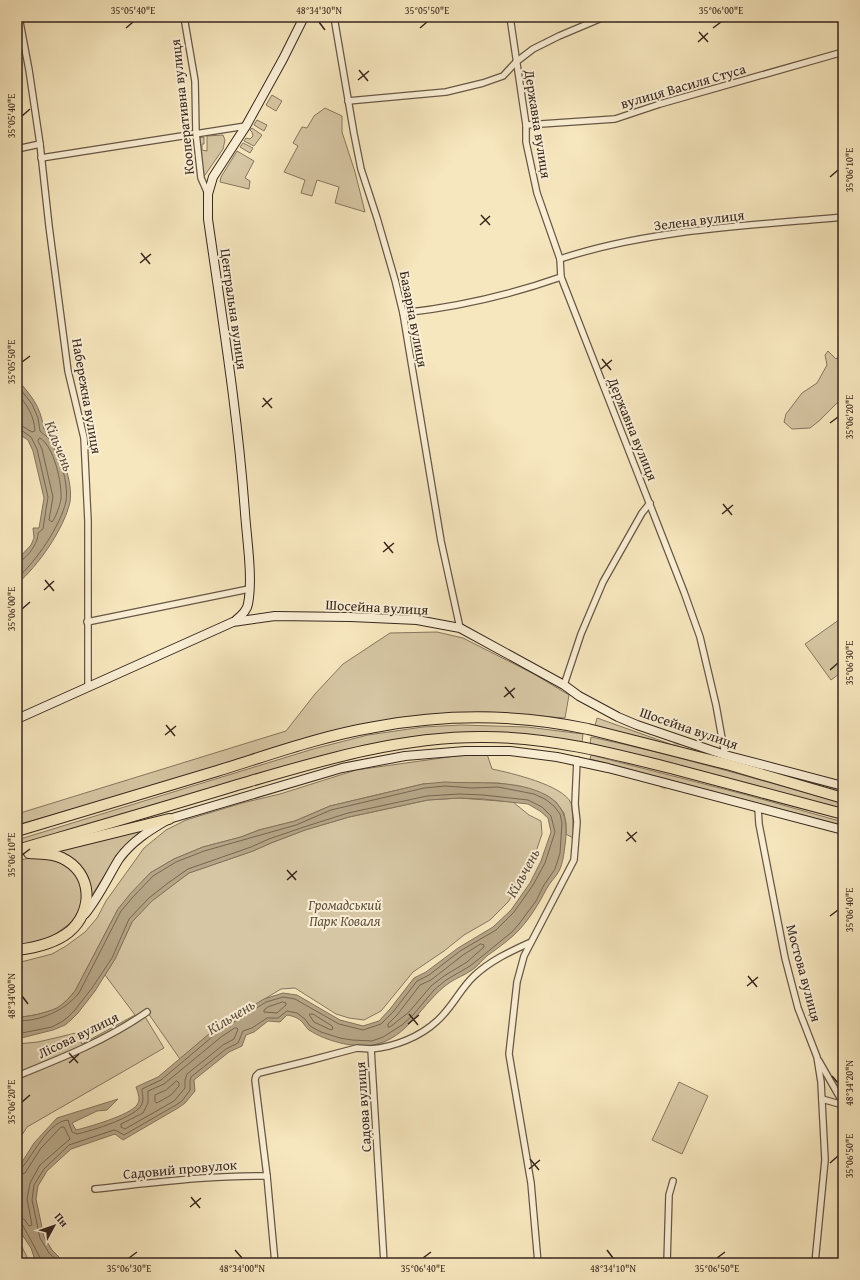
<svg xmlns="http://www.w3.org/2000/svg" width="860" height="1280" font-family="'Gentium Book Plus',serif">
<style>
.green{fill:#d6c6a3;stroke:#867660}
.water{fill:#b6a687;stroke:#83735d}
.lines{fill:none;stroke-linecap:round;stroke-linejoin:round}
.shore{stroke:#766652;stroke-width:1}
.street-tunnel{stroke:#d1c19e;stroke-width:5.5;stroke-dasharray:5.5 3;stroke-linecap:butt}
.street-casing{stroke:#675745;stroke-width:8}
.secondary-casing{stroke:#37271d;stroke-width:10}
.highway-casing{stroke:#37271d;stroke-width:12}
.street{stroke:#faefd5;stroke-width:5.5}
.secondary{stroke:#faefd5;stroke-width:8}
.highway{stroke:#f7e7be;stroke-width:10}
.ticks{fill:none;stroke:#37271d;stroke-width:1.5}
.labels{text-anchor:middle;stroke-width:4;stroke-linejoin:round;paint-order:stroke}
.street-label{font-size:14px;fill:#37271d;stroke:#faefd5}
.park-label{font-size:14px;font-style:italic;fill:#5f4f3e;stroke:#faefd5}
.water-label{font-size:15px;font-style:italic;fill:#5d4d3d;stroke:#faefd5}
.neatline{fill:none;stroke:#37271d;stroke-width:1.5}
.ticks-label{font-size:10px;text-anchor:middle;fill:#37271d}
</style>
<rect width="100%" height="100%" fill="#f7e7be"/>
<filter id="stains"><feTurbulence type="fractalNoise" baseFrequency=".005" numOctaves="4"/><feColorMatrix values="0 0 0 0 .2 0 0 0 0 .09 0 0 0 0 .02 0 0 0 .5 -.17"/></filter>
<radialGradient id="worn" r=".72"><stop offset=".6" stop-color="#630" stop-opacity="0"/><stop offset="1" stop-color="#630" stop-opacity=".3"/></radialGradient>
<g class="green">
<path d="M272 95 282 101 276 111 266 105Z"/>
<path d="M325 108 342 116V132L355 172 365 212 335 203 339 187 317 180 312 196 301 193 305 180 284 172 298 146 293 143 302 127 307 128 314 116Z"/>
<path d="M257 120 267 125 264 131 254 125Z"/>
<path d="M252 128 262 135 254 146 244 141 246 138 250 139 253 136 252 132 250 130Z"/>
<path d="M223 135 225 140 223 149 205 175 202 177 198 138 204 137V144H202V150L207 151V136Z"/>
<path d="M243 143 253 148 250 153 240 147Z"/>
<path d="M237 151 254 161 245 178 250 181 249 189 220 182 221 177Z"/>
<path d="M828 351 836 359 843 352V397L819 421 810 428 792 429 784 422 786 414 802 393 817 383 827 365 825 355Z"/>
<path d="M843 617V671L831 680 805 644Z"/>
<path d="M437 632 463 638 534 674 569 695 565 718 487 712 417 716 370 723 17 825V814L286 731 315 694 343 664 390 633Z"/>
<path d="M597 718 673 745 754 768 843 790V795L595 726Z"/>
<path d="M461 725 527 727 583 734 582 743 423 737 17 846V840L313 749 368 735 423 727Z"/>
<path d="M591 737C676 755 759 780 843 803V811L590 745Z"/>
<path d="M487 754 492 769C511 773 563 785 571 803 573 809 573 831 573 838L566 834V823L564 813 556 802 547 796 517 786 498 783 423 784 330 806 295 821 259 830 241 837 203 847 174 859 150 873 118 909 75 991C70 997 64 1004 57 1008 46 1013 29 1017 17 1017V962L25 961 52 954 66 946 85 932 97 918 106 901 144 848 166 830 186 820 242 803 280 794 356 770 456 756Z"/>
<path d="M591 755 747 795 843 822 837 824 590 759Z"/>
<path d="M459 798 513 802 529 815 541 821 542 834 531 866 508 902 490 920 464 935 444 951 413 972 381 1011 364 1020 349 1018 336 1014 295 988 281 989 215 1029 180 1059 148 1013 144 1015 164 1048 27 1127 17 1143V1044L38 1042 76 1033 82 1044 135 1015 105 975 115 959 132 922 151 901 189 873 253 851 271 843 305 830 349 817 428 800Z"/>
<path d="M142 830 121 849 89 900 90 890 55 852Z"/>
<path d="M29 858 57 859 73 871 81 886 82 906 72 922 54 935 38 942 17 946V861Z"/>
<path d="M679 1082 708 1096 682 1154 652 1140Z"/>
<path d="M17 1237 30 1263H17Z"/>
</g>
<g class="water">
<path d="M17 379C32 397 40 405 44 429 55 438 60 449 64 462 68 474 72 489 70 502 64 529 38 566 17 584V560L31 545 34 538 33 528H39L44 498 33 451 28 440 17 433Z"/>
<path d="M445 782C478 784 516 779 546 795 566 806 568 824 565 845 564 853 563 863 559 871 556 877 550 882 547 888 538 905 528 922 514 935 506 942 497 949 488 955 482 960 478 966 472 970 465 975 456 978 449 983 422 1002 408 1039 373 1045 352 1048 326 1041 309 1030 306 1028 305 1025 303 1023 299 1018 293 1016 287 1015L280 1022 268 1021 254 1032 246 1035 242 1046 229 1052 194 1080 195 1091 185 1103 178 1108 123 1140 115 1134 71 1149 47 1171 38 1186 36 1199 44 1237 52 1250 65 1263H36L31 1248 23 1236 17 1221V1170L34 1143 57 1118 118 1099 107 1110 97 1111 72 1123 76 1130C89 1127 130 1115 137 1105 141 1100 138 1093 136 1087L158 1077 215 1029 264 999 283 993 297 995 340 1020 363 1026 379 1021 390 1009 414 978 426 972 458 948 493 927 511 910 530 883 541 861 551 832 548 818 540 811 528 804 483 799 459 798 428 800 349 817 305 830 271 843 253 851 189 873 152 901 132 922 115 959 95 991 78 1013 71 1020 65 1025 53 1030 17 1039V1017C29 1017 46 1013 57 1008 64 1004 70 997 75 991L118 909 130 894 150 873 174 859 203 847 241 837 259 830 295 821 330 806 423 784Z"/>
</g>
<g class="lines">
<g class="shore">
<path d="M17 385 32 404 38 418 40 431C43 434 47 436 49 439 59 452 69 484 66 501 61 525 36 562 17 578"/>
<path d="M17 393C27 405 34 415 35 431L32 432 22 426 17 425"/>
<path d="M17 430H21L31 437 37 449 48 497 43 529 38 533C39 542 26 561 17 562"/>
<path d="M40 438C54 446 62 483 61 499 60 505 56 517 52 522L49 520 53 497 42 449 38 441Z"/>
<path d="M481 944 484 945V947L467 962 444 976 431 986 409 1012 390 1027H388V1024L397 1015 420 985 431 980 463 955Z"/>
<path d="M283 1002 286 1003V1005L277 1013 264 1012V1010L268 1007Z"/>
<path d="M310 1014H313L332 1026 333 1029 331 1030 314 1022 310 1016Z"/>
<path d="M17 1021C41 1021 64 1011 79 993L121 911 133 897 153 876 176 862 204 851 296 825 331 810 424 788 445 786 472 788 498 787 534 794 545 799 554 806 560 814 562 823 560 853 555 869 544 885 536 901 519 924 512 932 470 966 446 980 434 990 413 1015 402 1025 383 1037 372 1041 352 1040 340 1038 321 1032 310 1026 305 1019 297 1013 287 1011 278 1018H267L252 1028 243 1031 238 1043 226 1049 191 1077 190 1081V1090L182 1101 176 1105 124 1135 117 1131 114 1130 69 1145 44 1169 34 1185 32 1200 40 1238 49 1253 60 1263"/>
<path d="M235 1028H237L238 1029 234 1039 223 1045 187 1074 185 1080V1088L174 1101 125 1129 121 1127V1124L143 1113 148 1103V1091L164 1084 221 1037Z"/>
<path d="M17 1034 52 1027 63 1021 68 1017 75 1010 92 988 112 958 129 919 149 898 168 883 188 869 251 847 269 839 304 827 348 813 427 796 459 794 483 795 528 800 542 807 551 816 555 832 545 863 533 885 514 912 496 930 460 951 429 975 417 981 393 1012 381 1024 363 1030 339 1024 295 999 283 997 266 1002 218 1032 161 1080 142 1089C142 1093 144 1099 142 1104 137 1117 91 1131 77 1134L72 1132 68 1120C45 1121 27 1170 17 1171"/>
<path d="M177 1081 179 1083V1086L171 1095 157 1103 155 1102V1095L166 1090Z"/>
<path d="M17 1176 25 1173 41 1148 61 1127H64L70 1139 40 1165 30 1183 27 1199 32 1225 29 1226 24 1219 17 1217"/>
<path d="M17 1222 22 1224 34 1246 40 1258V1263"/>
</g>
<path class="street-tunnel" d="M663 789 681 730"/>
<defs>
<g id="street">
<path d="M19 17 29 70 40 144 49 226 68 371 84 438 88 521V687"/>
<path d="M184 17 195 81 196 133 201 178 208 194"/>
<path d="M334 17 354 134 361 169 377 218 395 280 403 313 441 541 460 628"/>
<path d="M510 17 526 125V142L537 193 560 259 561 277 684 592 700 637 716 705 725 755"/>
<path d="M348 101 446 92 483 83 503 76 516 62 533 49 559 36 604 17"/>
<path d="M526 125 615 119 660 104 843 52"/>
<path d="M17 149 40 144"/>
<path d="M41 158 246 126"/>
<path d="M560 259C651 229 748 226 843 217"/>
<path d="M403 313C456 307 510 295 561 277"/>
<path d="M87 622 249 589"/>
<path d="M564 685 581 634 603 582 642 513 650 503"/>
<path d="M758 808 759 824 785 958 798 1008 817 1057 821 1082 825 1160 815 1263"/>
<path d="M819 1061 843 1103"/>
<path d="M17 1076C62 1058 107 1040 147 1012"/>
<path d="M822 1099 843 1105"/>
<path d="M95 1189C152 1183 210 1175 267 1176"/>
<path d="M275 1263 267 1176 255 1080 256 1076 259 1073 308 1061 357 1048 371 1049"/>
<path d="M384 1263 371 1049C394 1047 420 1037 437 1021 452 1008 460 989 474 976 490 961 509 952 529 943"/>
<path d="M538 1263 531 1183 509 1054 517 982 524 956 574 860 577 822 575 804 577 760"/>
<path d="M667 1263 669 1195 673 1181"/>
</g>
<g id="secondary">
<path d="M236 620C241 616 247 611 248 604 253 578 247 541 245 513 238 415 222 317 208 219V194L213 177 246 126 283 59 304 17"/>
<path d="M17 719 233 622 275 616 351 617 417 620 460 628 564 685 579 696 618 717 637 725 725 755 843 786"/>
<path d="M85 914C99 897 108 877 119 859 132 841 150 830 169 819L342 768 405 756 465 751H510L557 757 608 768 843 830"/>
</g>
<g id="highway">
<path d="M17 831C84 811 150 791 217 771 269 755 321 736 375 727 445 714 518 714 588 729L730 765 843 798"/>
<path d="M17 850C89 829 162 808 234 786 316 762 398 736 485 737 549 737 611 753 674 769 730 784 787 799 843 814"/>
<path d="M39 851 169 819"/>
<path d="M17 950C34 948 55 943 69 932 94 911 93 873 62 858 52 853 40 854 29 853"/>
</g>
</defs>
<use href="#street" class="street-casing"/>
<use href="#secondary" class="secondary-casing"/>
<use href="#highway" class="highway-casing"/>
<use href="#street" class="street"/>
<use href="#secondary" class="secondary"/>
<use href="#highway" class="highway"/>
</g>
<path class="ticks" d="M319 22 325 30M126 28 133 22M420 28 427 22M713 28 721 22M699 32 708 42M698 42 708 33M359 70 368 81M358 80 369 71M22 116 30 109M830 177 838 170M481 215 490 225M480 225 490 216M141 253 150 264M140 263 151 254M602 359 611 370M22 362 30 356M601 369 612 360M263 398 272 408M262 407 272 398M830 423 838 417M723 504 732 515M722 514 733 505M384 542 393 553M383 552 394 543M45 580 54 591M44 590 54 581M22 609 30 602M830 670 838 663M505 687 514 698M504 697 515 688M166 725 175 736M165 735 176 726M627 832 636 842M626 841 637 832M22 855 30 849M287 870 296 880M287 880 297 871M830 916 838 910M748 976 757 987M747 986 758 977M22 996 28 1004M409 1014 418 1025M408 1024 419 1015M69 1053 78 1063M69 1063 79 1054M832 1076 838 1083M22 1102 30 1095M530 1159 539 1170M830 1163 838 1156M529 1169 540 1160M191 1197 200 1208M190 1207 201 1198M235 1250 242 1258M607 1250 613 1258M129 1258 137 1252M423 1258 431 1252M717 1258 725 1252"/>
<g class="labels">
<g class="street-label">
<text transform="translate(683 86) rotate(-16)" y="5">вулиця Василя Стуса</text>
<text transform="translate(182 107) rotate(-96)" y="5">Кооперативна вулиця</text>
<text transform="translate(538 124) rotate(81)" y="5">Державна вулиця</text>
<text transform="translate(699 220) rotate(-7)" y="5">Зелена вулиця</text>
<text transform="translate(234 309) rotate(82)" y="5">Центральна вулиця</text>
<text transform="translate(414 319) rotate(79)" y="5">Базарна вулиця</text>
<text transform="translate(87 396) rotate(80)" y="5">Набережна вулиця</text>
<text transform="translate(633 429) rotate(68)" y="5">Державна вулиця</text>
<text transform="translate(377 607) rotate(3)" y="5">Шосейна вулиця</text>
<text transform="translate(689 728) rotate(19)" y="5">Шосейна вулиця</text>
<text transform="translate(804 973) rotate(75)" y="5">Мостова вулиця</text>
<text transform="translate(78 1035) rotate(-26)" y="5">Лісова вулиця</text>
<text transform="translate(363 1107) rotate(-94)" y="5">Садова вулиця</text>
<text transform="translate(180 1169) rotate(-5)" y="5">Садовий провулок</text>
</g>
<g class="park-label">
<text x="345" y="910">Громадський<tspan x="345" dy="16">Парк Коваля</tspan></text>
</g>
<g class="water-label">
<text transform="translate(59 446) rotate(68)" y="5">Кільчень</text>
<text transform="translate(523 873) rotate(-61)" y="5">Кільчень</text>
<text transform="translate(231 1017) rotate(-32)" y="5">Кільчень</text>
</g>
</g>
<rect width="860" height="1280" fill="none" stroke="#f7e7be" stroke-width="44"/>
<g transform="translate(54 1226) rotate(50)" stroke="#faefd5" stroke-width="3" paint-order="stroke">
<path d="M0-3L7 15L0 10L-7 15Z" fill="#37271d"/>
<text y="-6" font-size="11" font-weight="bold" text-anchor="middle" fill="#37271d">Пн</text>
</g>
<rect x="22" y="22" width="816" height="1236" class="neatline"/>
<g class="ticks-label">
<text x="133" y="14">35°05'40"E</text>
<text x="319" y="14">48°34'30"N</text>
<text x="427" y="14">35°05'50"E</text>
<text x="721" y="14">35°06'00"E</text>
<text transform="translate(11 116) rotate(-90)" y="4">35°05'40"E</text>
<text transform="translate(849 170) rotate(-90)" y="4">35°06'10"E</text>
<text transform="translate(11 362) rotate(-90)" y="4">35°05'50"E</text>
<text transform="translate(849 417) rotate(-90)" y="4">35°06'20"E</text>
<text transform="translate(11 609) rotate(-90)" y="4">35°06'00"E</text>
<text transform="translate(849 663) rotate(-90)" y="4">35°06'30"E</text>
<text transform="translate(11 855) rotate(-90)" y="4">35°06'10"E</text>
<text transform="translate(849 910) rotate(-90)" y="4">35°06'40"E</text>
<text transform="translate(11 996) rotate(-90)" y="4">48°34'00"N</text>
<text transform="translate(849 1083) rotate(-90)" y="4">48°34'20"N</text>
<text transform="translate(11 1102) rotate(-90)" y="4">35°06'20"E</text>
<text transform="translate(849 1156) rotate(-90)" y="4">35°06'50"E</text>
<text x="129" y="1272">35°06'30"E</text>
<text x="242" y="1272">48°34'00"N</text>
<text x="423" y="1272">35°06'40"E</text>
<text x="613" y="1272">48°34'10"N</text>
<text x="717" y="1272">35°06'50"E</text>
</g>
<rect width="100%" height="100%" filter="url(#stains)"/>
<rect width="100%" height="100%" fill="url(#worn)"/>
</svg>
